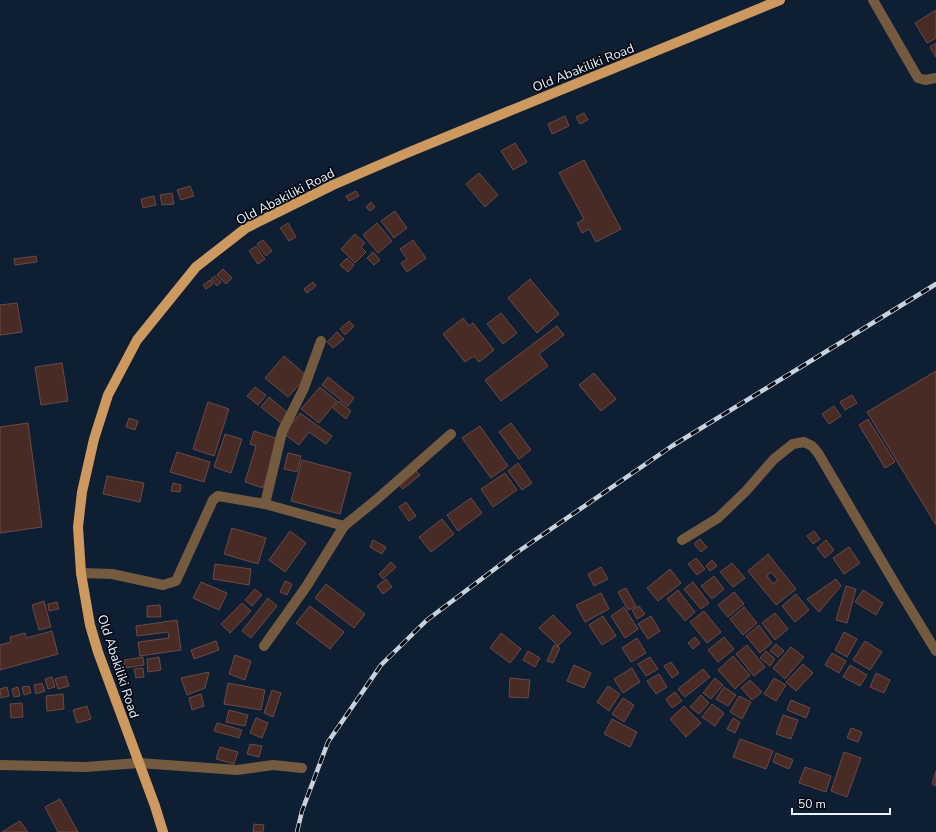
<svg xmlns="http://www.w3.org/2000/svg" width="936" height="832" font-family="'Nunito Sans',sans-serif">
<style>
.building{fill:#492b25;stroke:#6b4a44;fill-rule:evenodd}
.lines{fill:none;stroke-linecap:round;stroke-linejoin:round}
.minor{stroke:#745b40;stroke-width:10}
.major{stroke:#cd995e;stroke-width:10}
.rail-casing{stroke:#c8d2df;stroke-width:4.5}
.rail{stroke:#030811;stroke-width:3;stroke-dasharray:9;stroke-linecap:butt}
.labels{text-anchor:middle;stroke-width:3.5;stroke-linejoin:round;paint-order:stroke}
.street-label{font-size:13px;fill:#eaf3ff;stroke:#030811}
</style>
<rect width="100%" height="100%" fill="#0e1e33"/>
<g class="building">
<path d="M936 10V38L927 43 915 23Z"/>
<path d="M936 43V57L930 47Z"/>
<path d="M584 113 588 120 580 124 576 117Z"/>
<path d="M565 116 569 126 552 134 548 124Z"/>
<path d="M515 143 527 162 513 170 501 151Z"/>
<path d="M584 160 621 229 596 242 589 229 582 233 577 223 584 219 559 173Z"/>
<path d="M479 173 498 195 485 207 466 184Z"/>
<path d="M190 186 194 196 181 200 177 190Z"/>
<path d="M356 191 359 196 349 201 346 196Z"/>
<path d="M172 193 174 204 162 205 160 195Z"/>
<path d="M154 196 156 205 143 208 141 199Z"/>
<path d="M371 202 375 207 370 211 366 207Z"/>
<path d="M395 211 407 228 394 238 381 221Z"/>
<path d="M288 223 296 237 289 241 280 228Z"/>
<path d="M377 223 392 241 378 253 363 235Z"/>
<path d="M355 234 365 243 361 247 366 252 355 263 341 249Z"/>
<path d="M263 240 272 251 266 256 257 244Z"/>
<path d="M413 240 426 258 407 272 401 263 407 259 400 249Z"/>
<path d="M256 246 265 259 258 264 249 251Z"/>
<path d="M373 252 380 260 374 265 367 258Z"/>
<path d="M36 256 37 262 15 265 14 259Z"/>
<path d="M347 258 354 265 348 272 340 265Z"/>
<path d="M223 269 232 278 226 284 217 275Z"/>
<path d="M215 276 221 282 217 286 211 279Z"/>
<path d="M530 279 559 314 537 333 508 298Z"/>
<path d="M210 280 213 284 206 289 203 285Z"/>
<path d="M313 282 316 286 307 293 304 289Z"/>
<path d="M17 303 22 332 0 335V305Z"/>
<path d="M501 313 517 333 503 344 487 324Z"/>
<path d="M463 318 469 326 473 323 494 350 479 362 474 356 465 362 443 334Z"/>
<path d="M349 321 354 326 345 335 340 329Z"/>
<path d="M557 326 564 335 539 354 548 366 501 401 485 380Z"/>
<path d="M337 332 344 339 333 348 327 342Z"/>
<path d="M284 356 307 376 288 397 265 378Z"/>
<path d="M62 363 68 401 41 405 35 367Z"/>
<path d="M936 371V525L867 412Z"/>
<path d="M594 373 616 399 601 411 579 385Z"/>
<path d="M328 377 354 398 348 406 322 385Z"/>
<path d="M255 387 266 395 258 405 247 396Z"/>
<path d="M320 387 337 401 319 423 301 409Z"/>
<path d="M852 395 857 403 845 410 840 402Z"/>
<path d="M269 397 289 414 281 423 261 407Z"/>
<path d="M339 401 351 411 346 419 333 408Z"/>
<path d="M208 402 229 409 214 456 193 449Z"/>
<path d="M834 406 841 416 829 424 822 414Z"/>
<path d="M300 413 332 436 326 444 309 432 299 445 284 434Z"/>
<path d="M129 418 138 421 135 430 126 427Z"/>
<path d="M868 419 895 462 885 468 859 425Z"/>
<path d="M28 423 42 527 0 533V427Z"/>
<path d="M511 423 531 450 519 459 499 432Z"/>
<path d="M480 426 508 466 491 478 462 438Z"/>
<path d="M254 431 279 439 263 488 245 482 256 446 250 444Z"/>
<path d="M225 434 242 439 231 473 214 467Z"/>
<path d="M177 452 210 462 204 482 170 472Z"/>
<path d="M288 453 301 456 297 472 284 469Z"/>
<path d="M302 460 351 473 340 514 291 501Z"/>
<path d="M518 463 532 483 522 490 508 471Z"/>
<path d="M416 471 420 475 403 489 399 485Z"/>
<path d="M505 473 517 490 493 507 481 489Z"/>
<path d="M107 476 144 483 140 502 103 494Z"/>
<path d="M173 483 181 485 180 492 171 491Z"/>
<path d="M471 498 482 513 458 531 447 515Z"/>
<path d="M406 502 416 516 409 521 399 507Z"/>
<path d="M442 519 454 534 431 552 419 537Z"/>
<path d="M232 528 266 538 258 564 224 554Z"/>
<path d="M290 531 306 543 285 572 269 560Z"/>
<path d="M814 531 820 539 813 544 807 536Z"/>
<path d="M700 539 707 547 701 552 694 544Z"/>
<path d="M373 540 386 547 382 554 370 547Z"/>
<path d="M826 540 834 550 825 558 817 548Z"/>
<path d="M849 547 860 563 844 574 833 558Z"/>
<path d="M768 554 796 589 776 605 748 571ZM771 572 778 580 773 584 767 576Z"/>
<path d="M696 558 705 569 697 575 688 564Z"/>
<path d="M712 560 717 566 710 571 706 566Z"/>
<path d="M391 562 396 567 383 579 379 574Z"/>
<path d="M732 563 745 578 733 587 720 572Z"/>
<path d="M215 564 251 569 249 585 213 579Z"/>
<path d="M601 567 608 579 594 586 588 574Z"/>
<path d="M670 569 681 583 658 601 647 588Z"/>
<path d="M714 576 724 589 712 599 701 586Z"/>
<path d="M386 579 392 587 383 594 377 586Z"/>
<path d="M836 579 841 586 819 612 807 599Z"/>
<path d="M285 581 292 584 287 595 280 592Z"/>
<path d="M201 582 227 593 219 610 193 598Z"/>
<path d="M693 582 709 603 701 609 684 589Z"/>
<path d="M326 584 365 614 354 628 315 598Z"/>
<path d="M846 586 856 589 847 623 836 620Z"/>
<path d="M626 588 636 606 628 610 618 592Z"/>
<path d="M255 589 262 595 252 606 245 600Z"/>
<path d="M678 590 695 612 685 621 667 599Z"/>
<path d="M863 590 883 603 876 615 855 602Z"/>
<path d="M734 592 744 604 728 617 718 605Z"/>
<path d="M601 593 609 609 585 622 576 605Z"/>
<path d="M796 594 809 610 795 622 782 606Z"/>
<path d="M268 598 277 606 251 638 242 631Z"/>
<path d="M44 601 51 627 39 630 32 605Z"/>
<path d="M57 602 59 609 49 611 48 604Z"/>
<path d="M242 603 251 611 230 633 221 624Z"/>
<path d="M160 605 161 617H147V606Z"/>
<path d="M310 606 344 632 330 649 296 623Z"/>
<path d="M639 606 645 614 637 619 632 610Z"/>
<path d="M624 607 638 629 625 638 611 616Z"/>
<path d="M744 607 757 623 743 635 730 619Z"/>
<path d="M704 611 721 632 707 643 690 622Z"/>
<path d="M775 613 788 629 775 640 762 623Z"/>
<path d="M553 615 571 633 558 646 539 628Z"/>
<path d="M603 616 616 636 602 645 589 625Z"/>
<path d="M651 616 660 631 648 639 638 624Z"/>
<path d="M177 620 181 650 140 656 138 642 169 638 168 632 137 636 136 626Z"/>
<path d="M759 625 772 643 760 653 746 636Z"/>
<path d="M52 631 58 654 0 670V645L11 642 10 637 25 633 26 638Z"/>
<path d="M844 632 857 639 847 657 835 650Z"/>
<path d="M501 633 521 649 510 663 490 648Z"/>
<path d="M695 637 700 643 693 649 688 643Z"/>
<path d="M724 637 734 649 718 662 708 650Z"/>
<path d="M637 638 646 653 631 662 622 648Z"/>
<path d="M216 641 219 650 194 659 191 650Z"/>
<path d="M865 641 882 652 870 670 853 660Z"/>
<path d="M776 644 784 651 778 657 770 651Z"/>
<path d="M554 645 560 648 553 663 547 661Z"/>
<path d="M747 645 765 667 754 676 736 654Z"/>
<path d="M791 647 804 657 785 679 773 668Z"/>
<path d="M528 651 540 658 535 667 523 660Z"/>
<path d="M766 651 775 659 770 666 760 658Z"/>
<path d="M832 653 846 661 839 673 825 665Z"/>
<path d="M235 655 251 661 245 680 229 674Z"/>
<path d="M733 656 750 675 735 689 718 670Z"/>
<path d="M143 657 144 665 125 668 124 660Z"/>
<path d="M159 657 161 670 148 672 147 659Z"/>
<path d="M650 657 658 669 646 676 638 664Z"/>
<path d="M671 662 679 673 672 678 664 666Z"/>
<path d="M803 664 813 673 796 691 786 682Z"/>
<path d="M574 665 591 673 584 688 567 681Z"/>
<path d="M850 665 867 675 860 686 843 677Z"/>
<path d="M143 668 144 677 136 678 134 669Z"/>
<path d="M632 668 640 682 623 693 614 679Z"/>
<path d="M703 669 710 677 685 697 678 689Z"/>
<path d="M209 672 205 688 187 695 181 678Z"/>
<path d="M876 673 890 680 884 693 870 687Z"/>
<path d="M659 674 667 687 656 694 647 681Z"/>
<path d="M66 676 69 686 58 689 55 679Z"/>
<path d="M52 677 55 687 48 689 45 679Z"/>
<path d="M510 678 530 680 528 698 509 697Z"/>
<path d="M715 678 723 685 711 699 703 693Z"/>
<path d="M774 678 786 685 776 701 764 694Z"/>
<path d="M750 680 762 692 752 700 741 688Z"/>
<path d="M42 683 45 691 36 694 34 685Z"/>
<path d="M228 683 265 690 261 710 224 704Z"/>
<path d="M29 686 31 693 24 695 22 687Z"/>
<path d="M608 686 620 694 609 711 597 702Z"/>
<path d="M7 687 9 696 1 698 0 689Z"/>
<path d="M18 687 20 696 14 697 12 689Z"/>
<path d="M724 687 736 695 728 706 716 699Z"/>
<path d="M272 690 281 693 273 717 264 713Z"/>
<path d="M675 692 682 701 672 708 666 699Z"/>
<path d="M63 694 64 709 47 711 46 696Z"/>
<path d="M201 694 204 706 192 710 189 698Z"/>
<path d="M701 695 709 703 699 714 690 707Z"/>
<path d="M739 696 751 702 742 719 730 712Z"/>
<path d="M623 698 634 705 624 722 612 714Z"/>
<path d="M791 700 810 708 806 718 787 710Z"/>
<path d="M22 703 23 717 11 718 10 704Z"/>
<path d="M712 704 724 713 715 726 702 717Z"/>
<path d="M87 706 91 719 77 723 73 710Z"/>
<path d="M684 706 701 723 686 737 670 719Z"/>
<path d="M229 710 248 715 245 726 226 722Z"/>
<path d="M783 715 798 720 791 739 776 734Z"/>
<path d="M256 718 268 723 262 738 250 733Z"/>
<path d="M733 718 740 722 735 733 727 729Z"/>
<path d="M612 719 637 732 630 747 604 734Z"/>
<path d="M217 723 242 730 239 738 214 731Z"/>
<path d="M851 728 862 732 858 742 847 738Z"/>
<path d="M740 739 773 751 766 769 733 757Z"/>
<path d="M250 744 262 746 259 757 247 754Z"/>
<path d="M220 747 238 752 234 764 216 759Z"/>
<path d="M844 752 861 758 847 797 831 791Z"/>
<path d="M776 753 793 760 789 769 773 762Z"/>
<path d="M805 767 831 776 826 792 799 783Z"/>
<path d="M936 771V786L932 784Z"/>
<path d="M60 799 78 832H58L45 807Z"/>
<path d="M20 821 28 832H2Z"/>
<path d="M254 824 264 825 263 832H253Z"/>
</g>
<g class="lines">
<g class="minor">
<path d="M873 0 918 78 925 80 936 78"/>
<path d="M265 504 282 432 304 388 321 341"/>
<path d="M682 540 718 518 746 491 774 459 793 444 804 442 812 446 818 453 897 587 936 651"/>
<path d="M81 573 112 574 163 585 176 581 213 500 218 496 265 504 344 526 376 500 451 434"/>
<path d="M264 646 306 587 344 526"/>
<path d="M0 765 85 767 139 763 237 770 273 765 302 768"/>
</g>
<path class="major" d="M163 832 155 806 98 652 90 625 81 573 78 527 82 492 94 439 108 395 137 340 196 267 246 228 333 185 407 153 780 0"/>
<defs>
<path id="rail" d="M297 832 302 811 328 742 381 665 427 620 516 553 672 446 936 284"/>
</defs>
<use href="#rail" class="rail-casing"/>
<use href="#rail" class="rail"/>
</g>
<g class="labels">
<g class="street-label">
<text transform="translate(583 67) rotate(-22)" y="5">Old Abakiliki Road</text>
<text transform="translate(285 196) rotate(-27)" y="5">Old Abakiliki Road</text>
<text transform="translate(119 666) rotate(72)" y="5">Old Abakiliki Road</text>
</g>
</g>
<path d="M792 808v6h98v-6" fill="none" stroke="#eaf3ff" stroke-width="2"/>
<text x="798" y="808" font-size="12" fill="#eaf3ff" stroke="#030811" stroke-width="3" paint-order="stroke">50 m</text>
</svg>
